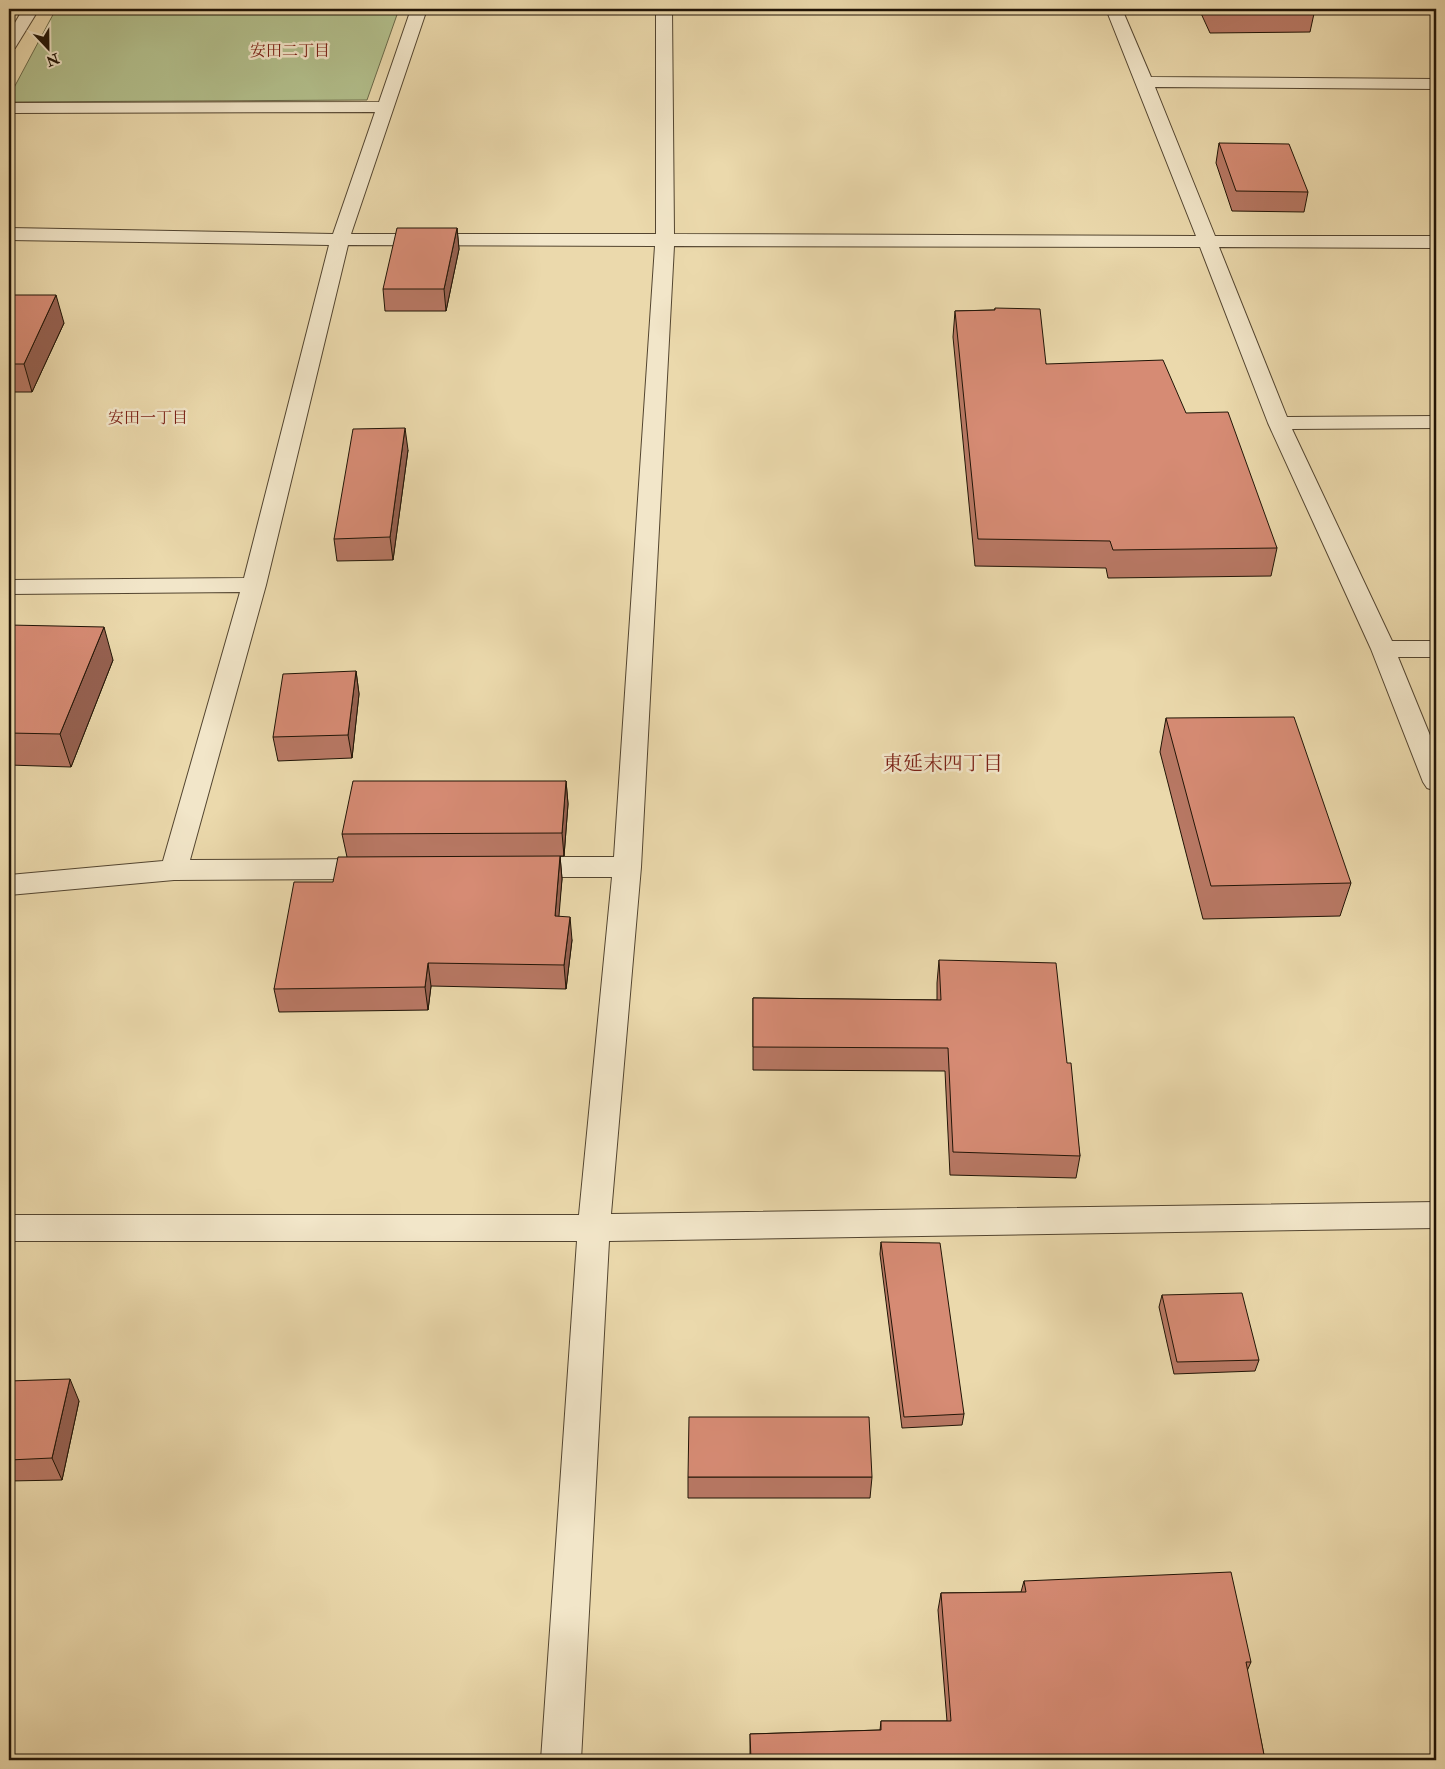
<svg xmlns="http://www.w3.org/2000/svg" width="1445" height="1769" font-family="'IM FELL Double Pica','Noto Serif JP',serif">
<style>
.green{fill:#b3c08d;stroke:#6a6a4a}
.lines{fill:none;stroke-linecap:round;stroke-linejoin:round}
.minor-casing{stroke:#534530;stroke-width:2}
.minor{fill:#f2e6c9;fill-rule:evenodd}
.wall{fill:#b87864;stroke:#201406}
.shaded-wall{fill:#966151;stroke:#201406}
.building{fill:#d68b74;stroke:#201406}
.labels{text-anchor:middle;stroke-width:5;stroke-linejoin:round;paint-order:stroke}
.far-neighbourhood-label{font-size:16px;fill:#7a1f14;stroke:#f2e6c9}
.neighbourhood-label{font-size:20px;fill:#7a1f14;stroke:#f2e6c9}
</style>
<rect width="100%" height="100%" fill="#ebd9ac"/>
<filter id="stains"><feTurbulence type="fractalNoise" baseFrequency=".004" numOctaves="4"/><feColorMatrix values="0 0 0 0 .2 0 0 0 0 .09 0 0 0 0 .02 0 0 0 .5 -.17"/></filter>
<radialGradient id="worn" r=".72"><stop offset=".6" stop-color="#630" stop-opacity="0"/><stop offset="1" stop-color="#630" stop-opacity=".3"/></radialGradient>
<path class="green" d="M56 9H399L367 100 9 102V97Z"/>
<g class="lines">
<defs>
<g id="minor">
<path d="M23 9H39L15 48 9 50V33Z"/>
<path d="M411 9H427L351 234H656V9H672L674 234 1196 236 1106 9H1122L1151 77 1436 79V89L1155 87 1215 236H1436V248L1219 247 1287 417 1436 416V428L1292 429 1392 641H1436V657H1398L1436 750V791L1427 788 1423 782 1371 649 1268 423 1200 247 674 246 641 867 611 1214 1436 1202V1228L609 1241 581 1760H541L577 1241H9V1215H579L612 877H523L513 874 509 867 513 860 523 857H614L655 246 348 245 266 585 190 860 373 859 383 862 387 869 383 876 373 879 174 880 9 895V875L163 861 240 592 9 594V580L244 578 329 245 9 240V228L333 234 375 112 9 113V103L379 102Z"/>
</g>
</defs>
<use href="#minor" class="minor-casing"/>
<use href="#minor" class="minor"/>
</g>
<g class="wall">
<path d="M1199 9H1315L1310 32 1210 33Z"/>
<path d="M1219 143 1308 192 1304 212 1232 211 1216 163Z"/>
<path d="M457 228 459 249 446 311H385L383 289Z"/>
<path d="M9 295 64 323 32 392H9Z"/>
<path d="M995 308 1046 364 1186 413 1277 548 1271 576 1108 578 1106 568 975 566 953 337 955 311 995 310Z"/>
<path d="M408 450 393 560 337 561 334 539Z"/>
<path d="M9 625 113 660 71 767 9 765Z"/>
<path d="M356 671 359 694 352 758 278 761 273 737Z"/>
<path d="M1166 718 1351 883 1340 916 1203 919 1160 752Z"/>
<path d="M566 781 568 804 564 856H560L562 879 558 916 572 940 566 989 431 986 428 1010 279 1012 274 989 347 857 342 834Z"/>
<path d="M939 960 1067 1063 1080 1156 1076 1178 950 1175 945 1071 753 1070V998L937 1000V983Z"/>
<path d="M881 1242 964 1414 962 1425 902 1428 880 1254Z"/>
<path d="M1162 1295 1259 1360 1255 1371 1174 1374 1159 1307Z"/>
<path d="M9 1381 79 1401 62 1480 9 1481Z"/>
<path d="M688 1477H872L870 1498H688Z"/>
<path d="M1024 1581 1251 1662 1247 1671 1265 1760H750V1734L880 1730 881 1721H947L938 1610 941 1593 1021 1592Z"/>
</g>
<g class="shaded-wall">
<path d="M457 228 459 249 446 311 444 289Z"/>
<path d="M56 295 64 323 32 392 24 364Z"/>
<path d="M405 428 408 450 393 560 390 537Z"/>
<path d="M104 627 113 660 71 767 60 734Z"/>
<path d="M356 671 359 694 352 758 348 735Z"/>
<path d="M566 781 568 804 564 856 562 833Z"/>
<path d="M560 856 562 879 557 940 555 916Z"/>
<path d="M570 917 572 940 566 989 564 965Z"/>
<path d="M428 963 431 986 428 1010 425 987Z"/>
<path d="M70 1379 79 1401 62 1480 52 1458Z"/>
</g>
<g class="building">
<path d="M1219 143 1289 144 1308 192 1236 191Z"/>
<path d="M397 228H457L444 289H383Z"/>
<path d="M9 295H56L24 364H9Z"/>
<path d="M995 308 1040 309 1046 364 1163 360 1186 413 1228 412 1277 548 1113 550 1110 541 978 539 955 311 995 310Z"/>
<path d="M405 428 390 537 334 539 353 429Z"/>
<path d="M9 625 104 627 60 734 9 733Z"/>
<path d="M356 671 348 735 273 737 283 674Z"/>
<path d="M1294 717 1351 883 1211 886 1166 718Z"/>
<path d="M353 781H566L562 833 342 834Z"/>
<path d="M560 856 555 916 570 917 564 965 428 963 425 987 274 989 294 882H333L338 857Z"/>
<path d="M939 960 1056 963 1067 1063H1071L1080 1156 953 1152 948 1048 753 1047V998L941 1000Z"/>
<path d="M881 1242 940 1243 964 1414 904 1417Z"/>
<path d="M1242 1293 1259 1360 1177 1362 1162 1295Z"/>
<path d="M70 1379 52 1458 9 1460V1381Z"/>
<path d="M689 1417H869L872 1477H688Z"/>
<path d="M1231 1572 1251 1662H1246L1265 1760H751L750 1734 881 1730V1721H951L941 1593 1026 1592 1024 1581Z"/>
</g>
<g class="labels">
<g class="far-neighbourhood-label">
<text x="290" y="56">安田二丁目</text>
<text x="148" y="423">安田一丁目</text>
</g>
<g class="neighbourhood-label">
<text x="943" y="770">東延末四丁目</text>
</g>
</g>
<rect width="1445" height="1769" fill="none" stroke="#ebd9ac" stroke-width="30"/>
<rect x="10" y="10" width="1425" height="1749" fill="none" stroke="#201406" stroke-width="2.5"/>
<rect x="15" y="15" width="1415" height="1739" fill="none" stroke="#201406"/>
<g transform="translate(48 48) rotate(158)" stroke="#f2e6c9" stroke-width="4" paint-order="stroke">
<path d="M0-4L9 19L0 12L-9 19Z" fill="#201406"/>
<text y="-8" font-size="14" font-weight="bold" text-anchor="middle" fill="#201406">N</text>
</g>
<rect width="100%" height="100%" filter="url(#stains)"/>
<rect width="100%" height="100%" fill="url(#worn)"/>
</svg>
